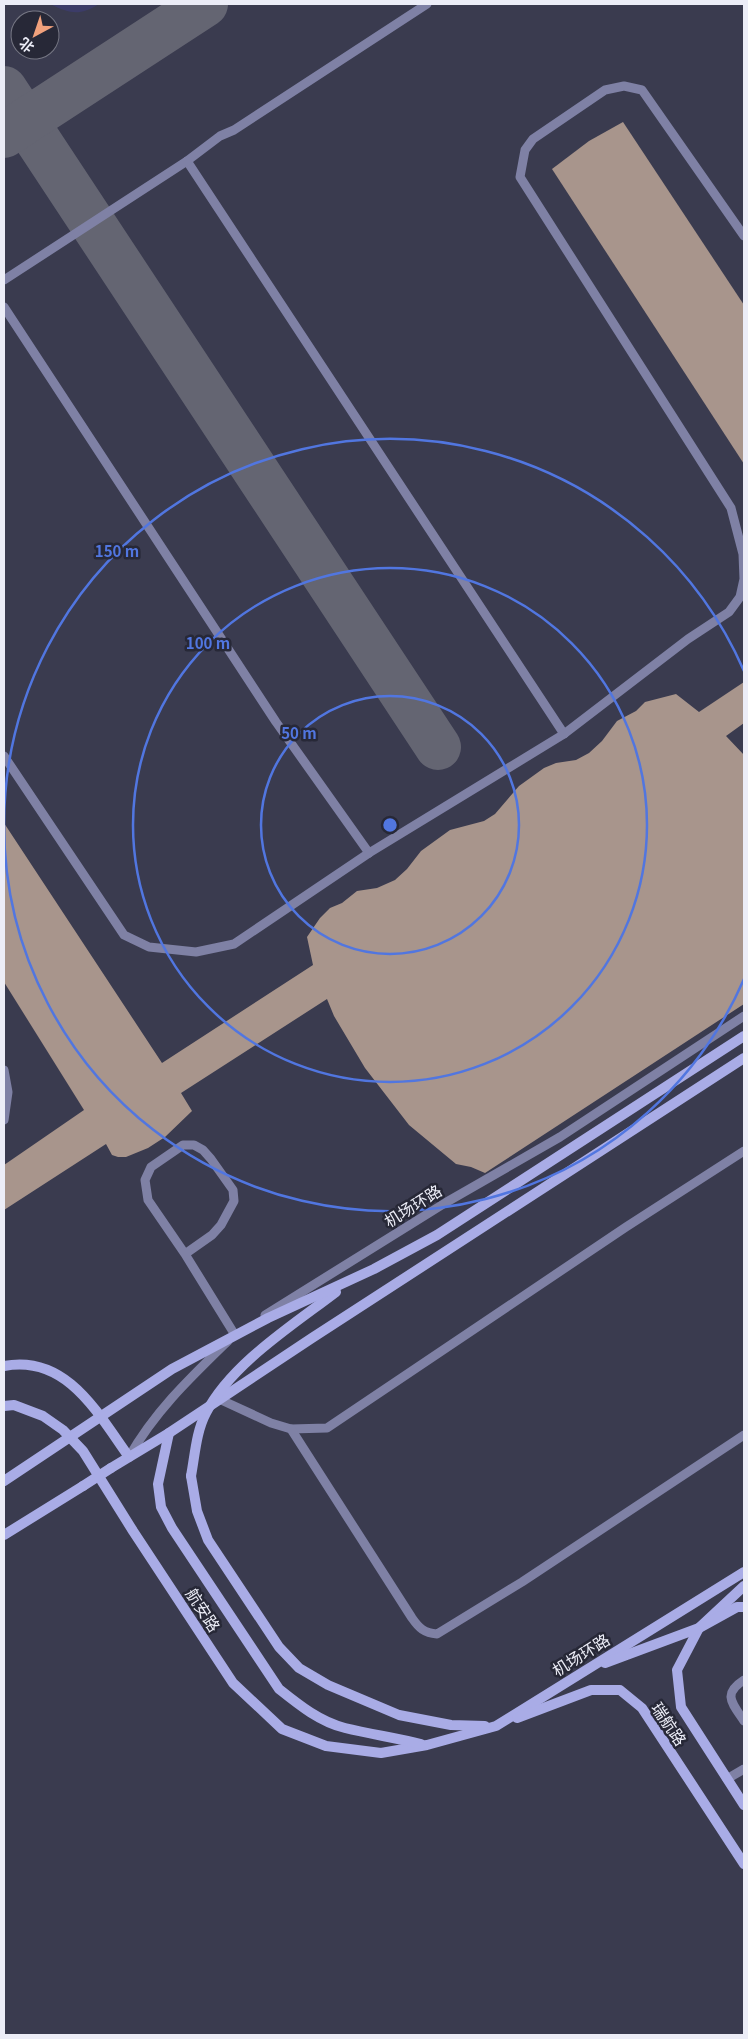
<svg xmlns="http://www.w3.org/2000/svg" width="748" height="2039" font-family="Georgia,'Noto Sans SC',serif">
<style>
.built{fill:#3a3b4f;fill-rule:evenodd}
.green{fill:#3c3c68}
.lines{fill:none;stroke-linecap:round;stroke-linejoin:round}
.taxiway{stroke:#646572;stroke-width:46}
.building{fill:#a8958c}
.lane{stroke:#7f81a5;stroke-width:9}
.secondary{stroke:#a9ace6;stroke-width:10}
.secondary-bridge{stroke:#a9ace6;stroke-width:10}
.ring{fill:none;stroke:#5176e0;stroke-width:2.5}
.labels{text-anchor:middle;stroke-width:5;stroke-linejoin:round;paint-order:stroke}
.street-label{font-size:16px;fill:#ecedf7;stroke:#272837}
.centre{fill:#5176e0;stroke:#272837;stroke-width:2.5}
.ring-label{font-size:15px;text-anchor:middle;font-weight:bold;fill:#5176e0;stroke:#272837;stroke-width:5;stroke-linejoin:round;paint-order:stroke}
</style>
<rect width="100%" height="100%" fill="#313241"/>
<path class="built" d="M4 4H744V2035H4ZM20 20H50V50H20Z"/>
<path class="green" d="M50 4H99C80 16 70 14 50 4Z"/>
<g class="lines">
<g class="taxiway">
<path d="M4 89 438 747"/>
<path d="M4 135 205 4"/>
</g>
</g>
<g class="building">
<path d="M623 122 744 305V464L552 169 589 141Z"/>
<path d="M744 682V723L726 736 744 755V1004L485 1173 471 1167 456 1164 409 1125 365 1068 334 1016 327 999 181 1093 192 1111 165 1137 148 1148 126 1157H118L112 1155 106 1144 4 1210V1165L84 1110 4 982V823L162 1063 313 965 307 937 320 918 330 908 342 903 357 891 377 888 395 880 407 869 421 851 450 830 484 821 495 814 519 786 544 768 556 763 576 760 589 753 602 741 617 721 636 711 645 702 676 694 699 712Z"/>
</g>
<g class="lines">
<g class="lane">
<path d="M187 161 564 734"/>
<path d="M4 280 187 161 220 136 234 130 427 4"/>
<path d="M4 307 276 722 369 853"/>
<path d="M4 756 124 935 149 947 196 952 234 944 369 853 564 734 688 639 729 612 740 597 744 579 743 554 731 508 520 177 525 150 533 139 605 90 624 86 642 90 744 236"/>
<path d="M4 1070 8 1092 4 1120"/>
<path d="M185 1254 212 1235 221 1225 234 1201 233 1190 211 1159 203 1150 194 1145H183L151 1167 145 1180 148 1200 185 1254 235 1335"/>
<path d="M265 1315 445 1203 560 1137 744 1016"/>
<path d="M219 1399 271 1423 291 1429 327 1428 626 1227 744 1151"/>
<path d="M291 1429 412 1618C419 1628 424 1633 437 1634L522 1582 744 1435"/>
<path d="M129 1457C155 1411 191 1377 228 1341"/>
<path d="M744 1680C722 1694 732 1703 744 1721"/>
<path d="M727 1779 744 1769"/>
</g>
<g class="secondary">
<path d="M4 1366C67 1354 98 1414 129 1457"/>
<path d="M4 1406 14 1405 43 1416 63 1430 83 1451 133 1531 233 1683 282 1729 326 1746 381 1753 427 1745 496 1726 744 1572"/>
<path d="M169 1433 158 1484 161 1507 172 1528 279 1689C299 1705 320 1722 345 1728 370 1734 396 1738 421 1744"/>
<path d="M111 1468 169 1433 312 1338 744 1058"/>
<path d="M191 1476 197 1511 208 1540 279 1647 299 1668 328 1685 399 1715 451 1725 485 1726"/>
<path d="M4 1535 83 1486"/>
<path d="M744 1586 699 1628 677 1670 681 1707 744 1805"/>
<path d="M605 1663 699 1628 737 1607H744"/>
<path d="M517 1718 591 1690H620L642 1708 744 1864"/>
</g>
<g class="secondary-bridge">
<path d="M191 1476C195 1455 196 1432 206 1413 231 1364 293 1325 336 1292"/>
<path d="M4 1481 172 1369 268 1318 374 1269 437 1235 744 1036"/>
<path d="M83 1486 111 1468"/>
</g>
</g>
<g class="ring">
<circle cx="390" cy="825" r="129"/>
<circle cx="390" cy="825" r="257"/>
<path d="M744 979A386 386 0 1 1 744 671"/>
</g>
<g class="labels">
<g class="street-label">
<text transform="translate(413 1206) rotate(-32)" y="6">机场环路</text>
<text transform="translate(203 1610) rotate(57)" y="6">航安路</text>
<text transform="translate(581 1655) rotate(-32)" y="6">机场环路</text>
<text transform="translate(669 1724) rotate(56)" y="6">瑞航路</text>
</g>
</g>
<circle cx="390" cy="825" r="8" class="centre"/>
<g class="ring-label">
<text x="117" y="557">150 m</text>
<text x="208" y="649">100 m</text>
<text x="299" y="739">50 m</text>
</g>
<rect width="748" height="2039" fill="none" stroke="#ecedf7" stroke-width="10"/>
<g transform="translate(35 35) rotate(220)"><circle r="24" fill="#272837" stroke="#767784"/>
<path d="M0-4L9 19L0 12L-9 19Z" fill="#f1a17c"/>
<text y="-8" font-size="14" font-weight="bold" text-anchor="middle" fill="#ecedf7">北</text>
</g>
</svg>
